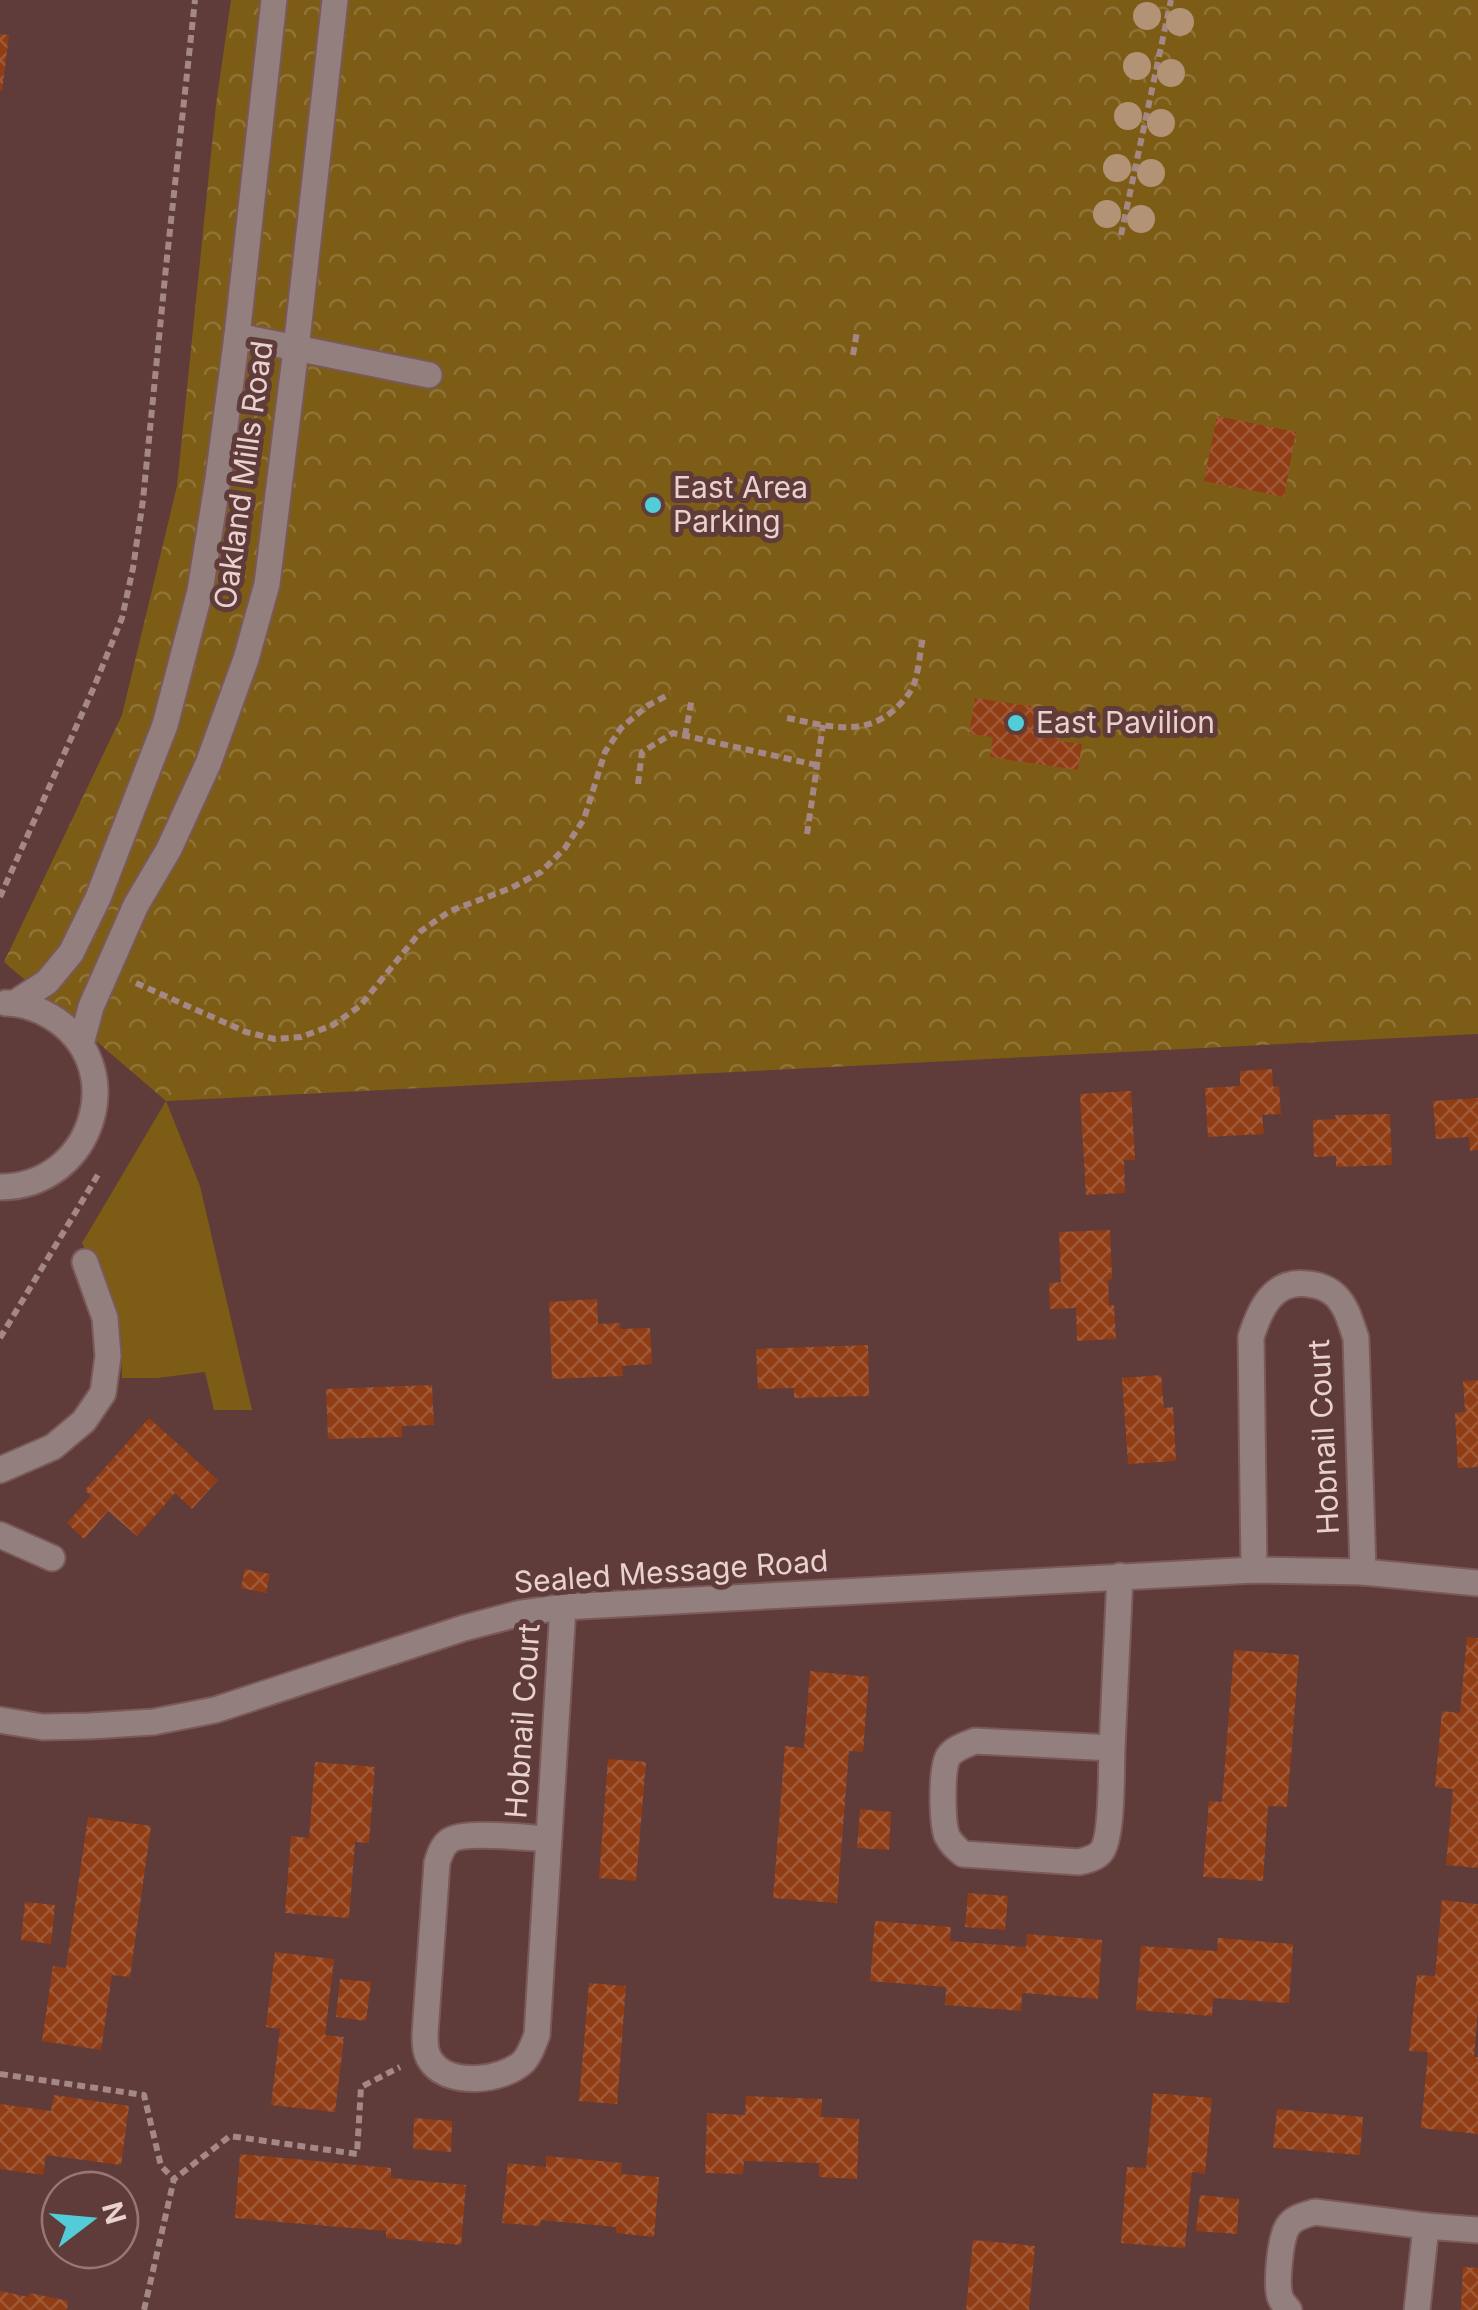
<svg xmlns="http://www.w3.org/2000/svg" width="1478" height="2310" font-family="Inter,sans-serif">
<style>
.green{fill:#7d5d16}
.park{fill:url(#park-crowns)}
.building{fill:url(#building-cross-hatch)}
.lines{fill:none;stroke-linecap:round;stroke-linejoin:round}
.minor-casing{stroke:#7a5958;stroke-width:29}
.path{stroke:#a58886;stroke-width:6;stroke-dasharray:8 5;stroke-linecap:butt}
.minor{stroke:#927f7e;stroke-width:25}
.tree{fill:#b29376}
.poi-dot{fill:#52ccd6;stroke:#5f3b3a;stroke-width:4}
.labels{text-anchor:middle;stroke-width:10;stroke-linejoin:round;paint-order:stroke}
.street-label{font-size:30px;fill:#e8d1cf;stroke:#5f3b3a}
.poi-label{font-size:30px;fill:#e8d1cf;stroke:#5f3b3a;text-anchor:start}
</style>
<defs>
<pattern id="park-crowns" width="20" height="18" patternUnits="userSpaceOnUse" patternTransform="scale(2.5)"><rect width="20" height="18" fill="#7d5d16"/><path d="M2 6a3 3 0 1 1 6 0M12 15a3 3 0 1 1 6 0" fill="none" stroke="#8f7337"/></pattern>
<pattern id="building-cross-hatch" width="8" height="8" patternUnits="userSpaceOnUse" patternTransform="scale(2.5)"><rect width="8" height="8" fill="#903d15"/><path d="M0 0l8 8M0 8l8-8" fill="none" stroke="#a05836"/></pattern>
</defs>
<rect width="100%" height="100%" fill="#5f3b3a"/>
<path class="green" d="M166,1101L200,1186L252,1410H214L205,1372L157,1378H122L121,1334L104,1287L82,1243Z"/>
<path class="park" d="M231,0H1478V1034L166,1101L4,962L122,715L177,486L216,105Z"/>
<g class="building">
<path d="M0,34L9,35L2,91H0Z"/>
<path d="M1217,416L1296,432L1284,497L1204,481Z"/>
<path d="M975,698L1063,711L1059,741L1082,744L1078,770L990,757L993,737L969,734Z"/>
<path d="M1272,1069L1273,1087L1279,1086L1281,1114L1262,1115L1264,1134L1208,1137L1205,1088L1240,1086V1071Z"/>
<path d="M1131,1091L1135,1160H1124L1125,1193L1086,1195L1080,1094Z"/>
<path d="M1478,1098V1150L1470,1151L1469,1137L1436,1139L1433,1101Z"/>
<path d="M1390,1114L1392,1165L1336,1167V1156L1314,1157L1313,1120L1336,1119L1335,1115Z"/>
<path d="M1110,1230L1112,1279L1108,1280L1109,1305H1114L1116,1339L1077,1341L1076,1308L1050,1309L1049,1283L1061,1282L1059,1232Z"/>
<path d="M597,1299L598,1324L620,1323V1329L650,1328L652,1364L622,1366L623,1376L552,1379L549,1302Z"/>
<path d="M868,1345L869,1396L794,1398V1388L758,1389L756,1349Z"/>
<path d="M1161,1375L1164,1408L1173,1407L1176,1461L1128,1464L1122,1378Z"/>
<path d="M1478,1380V1467L1458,1468L1455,1413L1465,1412L1463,1381Z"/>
<path d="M432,1385L434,1425L402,1426V1437L328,1439L326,1389Z"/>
<path d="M149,1418L218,1480L192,1509L175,1493L137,1536L108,1511L84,1539L67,1523L91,1496L85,1490Z"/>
<path d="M245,1569L270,1574L266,1593L241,1588Z"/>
<path d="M1467,1637L1478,1638V1868L1446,1865L1453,1789L1435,1787L1442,1711L1460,1713Z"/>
<path d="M1234,1650L1299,1655L1287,1807L1268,1806L1263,1881L1203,1877L1209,1801L1222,1802Z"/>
<path d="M810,1671L869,1677L863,1752L849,1751L837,1903L773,1898L785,1746L804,1748Z"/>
<path d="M608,1759L646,1762L636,1881L599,1878Z"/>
<path d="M315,1762L375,1767L369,1843L355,1842L349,1918L285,1913L291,1836L309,1838Z"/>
<path d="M860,1809L891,1812L889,1850L857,1848Z"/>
<path d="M88,1817L151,1826L130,1977L112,1975L101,2050L42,2041L53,1966L66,1968Z"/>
<path d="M968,1893L1008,1896L1005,1930L965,1927Z"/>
<path d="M1442,1900L1478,1904V2010L1474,2057H1478V2134L1421,2128L1428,2052L1409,2051L1417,1975L1435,1976Z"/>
<path d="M25,1902L55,1905L51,1944L21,1940Z"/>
<path d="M875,1921L951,1927L950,1941L1026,1947L1027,1934L1102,1940L1098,1999L1022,1993L1021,2011L945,2005L946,1987L870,1981Z"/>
<path d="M1218,1938L1293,1944L1289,2003L1213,1998L1212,2016L1136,2010L1141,1946L1217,1951Z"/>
<path d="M275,1952L334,1959L325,2035L344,2037L335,2112L271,2105L280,2029L266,2027Z"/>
<path d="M340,1979L371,1982L366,2021L336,2017Z"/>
<path d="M589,1983L626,1986L617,2104L579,2101Z"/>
<path d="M1153,2093L1212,2098L1205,2174L1192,2172L1185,2248L1121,2243L1127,2167L1146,2168Z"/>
<path d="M54,2095L129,2106L121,2165L46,2155L43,2175L0,2169V2104L51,2111Z"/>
<path d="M746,2096L822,2099L821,2117L859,2119L857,2179L819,2177V2163L744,2161L743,2174L705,2173L707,2113L745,2115Z"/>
<path d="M1277,2109L1363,2117L1360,2155L1273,2148Z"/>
<path d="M414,2118L452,2121L451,2152L413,2149Z"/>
<path d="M240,2154L391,2168V2178L466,2185L461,2245L386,2238V2231L235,2218Z"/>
<path d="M546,2156L622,2163L621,2174L659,2177L654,2237L616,2233V2227L541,2220L540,2226L502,2223L508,2163L546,2167Z"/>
<path d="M1200,2195L1239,2199L1237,2234L1196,2231Z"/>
<path d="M973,2240L1035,2246L1029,2310H966Z"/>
<path d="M1463,2267L1478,2268V2310H1461Z"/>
<path d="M0,2291L29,2297L30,2293L68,2301L67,2310H0Z"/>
</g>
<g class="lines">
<defs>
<g id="minor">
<path d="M237,336L429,375"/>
<path d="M15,1003L47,982L71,953L98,898L165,725L200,591L218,479L237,336L274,0"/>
<path d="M81,1044L91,1007L136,905L169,849L208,764L246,659L267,584L296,349L335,0"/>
<path d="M0,1187C94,1187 132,1064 50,1016C36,1008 22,1003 6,1003"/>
<path d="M0,1470L53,1447L84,1421L103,1393L108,1356L105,1318L85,1262"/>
<path d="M0,1535L52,1558"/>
<path d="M1254,1570L1251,1337C1260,1309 1273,1279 1308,1284C1319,1285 1328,1288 1336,1296C1347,1307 1351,1324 1356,1338L1363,1572"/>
<path d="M0,1720L43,1727L90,1726L153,1722L215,1710L464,1628L521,1613L563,1607L1254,1570L1363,1572L1478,1583"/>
<path d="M1112,1748C1111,1769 1113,1838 1101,1852C1096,1858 1087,1860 1079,1862L963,1854C956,1848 951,1844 947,1836C942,1823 941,1770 948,1757C954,1748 965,1745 975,1741L1112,1748L1120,1576"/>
<path d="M549,1839C528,1838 463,1830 449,1841C442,1846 439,1856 437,1863L425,2034C425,2045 425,2055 433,2064C452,2086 501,2081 522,2063C529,2057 533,2045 537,2035L563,1607"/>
<path d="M1289,2310C1285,2305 1282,2303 1280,2297C1276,2284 1280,2238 1288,2226C1294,2217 1305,2215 1315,2212L1426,2226L1478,2230"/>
<path d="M1417,2310L1426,2226"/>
</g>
</defs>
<use href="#minor" class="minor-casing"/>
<g class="path">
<path d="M1121,235L1171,0"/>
<path d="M853,355L857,331"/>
<path d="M787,718C824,725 862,738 894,710C902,703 910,694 914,684C919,670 920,652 923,637"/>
<path d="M685,736L692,698"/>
<path d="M638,784L642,752L673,733L816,765"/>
<path d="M807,834L823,725"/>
<path d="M0,897L94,687L122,618L133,568L143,500L166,267L195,0"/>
<path d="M136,983L246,1032L275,1039L301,1037L333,1025L360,1006L421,931L450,911L511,888L541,872L565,848L584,819L605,752L621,728L647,706L670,694"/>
<path d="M0,1338L99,1173"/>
<path d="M0,2074L144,2095L161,2166L174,2179"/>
<path d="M144,2310L174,2179L230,2136L357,2154L361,2087L400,2067"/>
</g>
<use href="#minor" class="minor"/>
</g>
<g class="tree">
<circle cx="1147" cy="16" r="14"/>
<circle cx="1180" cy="22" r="14"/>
<circle cx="1137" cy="66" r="14"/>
<circle cx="1171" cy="73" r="14"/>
<circle cx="1128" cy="116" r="14"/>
<circle cx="1161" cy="123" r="14"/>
<circle cx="1117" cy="168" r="14"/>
<circle cx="1151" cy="173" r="14"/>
<circle cx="1107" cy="214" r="14"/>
<circle cx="1141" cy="219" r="14"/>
</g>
<g class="poi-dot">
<circle cx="653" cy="505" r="10"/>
<circle cx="1016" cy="723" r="10"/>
</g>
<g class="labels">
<g class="street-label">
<text transform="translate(244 475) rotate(-82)" y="10">Oakland Mills Road</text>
<text transform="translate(1324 1437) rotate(-93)" y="10">Hobnail Court</text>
<text transform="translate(671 1572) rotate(-4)" y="10">Sealed Message Road</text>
<text transform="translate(523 1721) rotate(-86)" y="10">Hobnail Court</text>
</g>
<g class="poi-label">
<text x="673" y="498">East Area<tspan x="673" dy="34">Parking</tspan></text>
<text x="1036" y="733">East Pavilion</text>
</g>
</g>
<g transform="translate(90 2220) rotate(74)"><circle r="48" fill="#5f3b3a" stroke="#967776" stroke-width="2.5"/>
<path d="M0-8L18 38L0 25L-18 38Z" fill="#52ccd6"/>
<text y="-15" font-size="28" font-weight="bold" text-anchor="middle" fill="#e8d1cf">N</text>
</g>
</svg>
